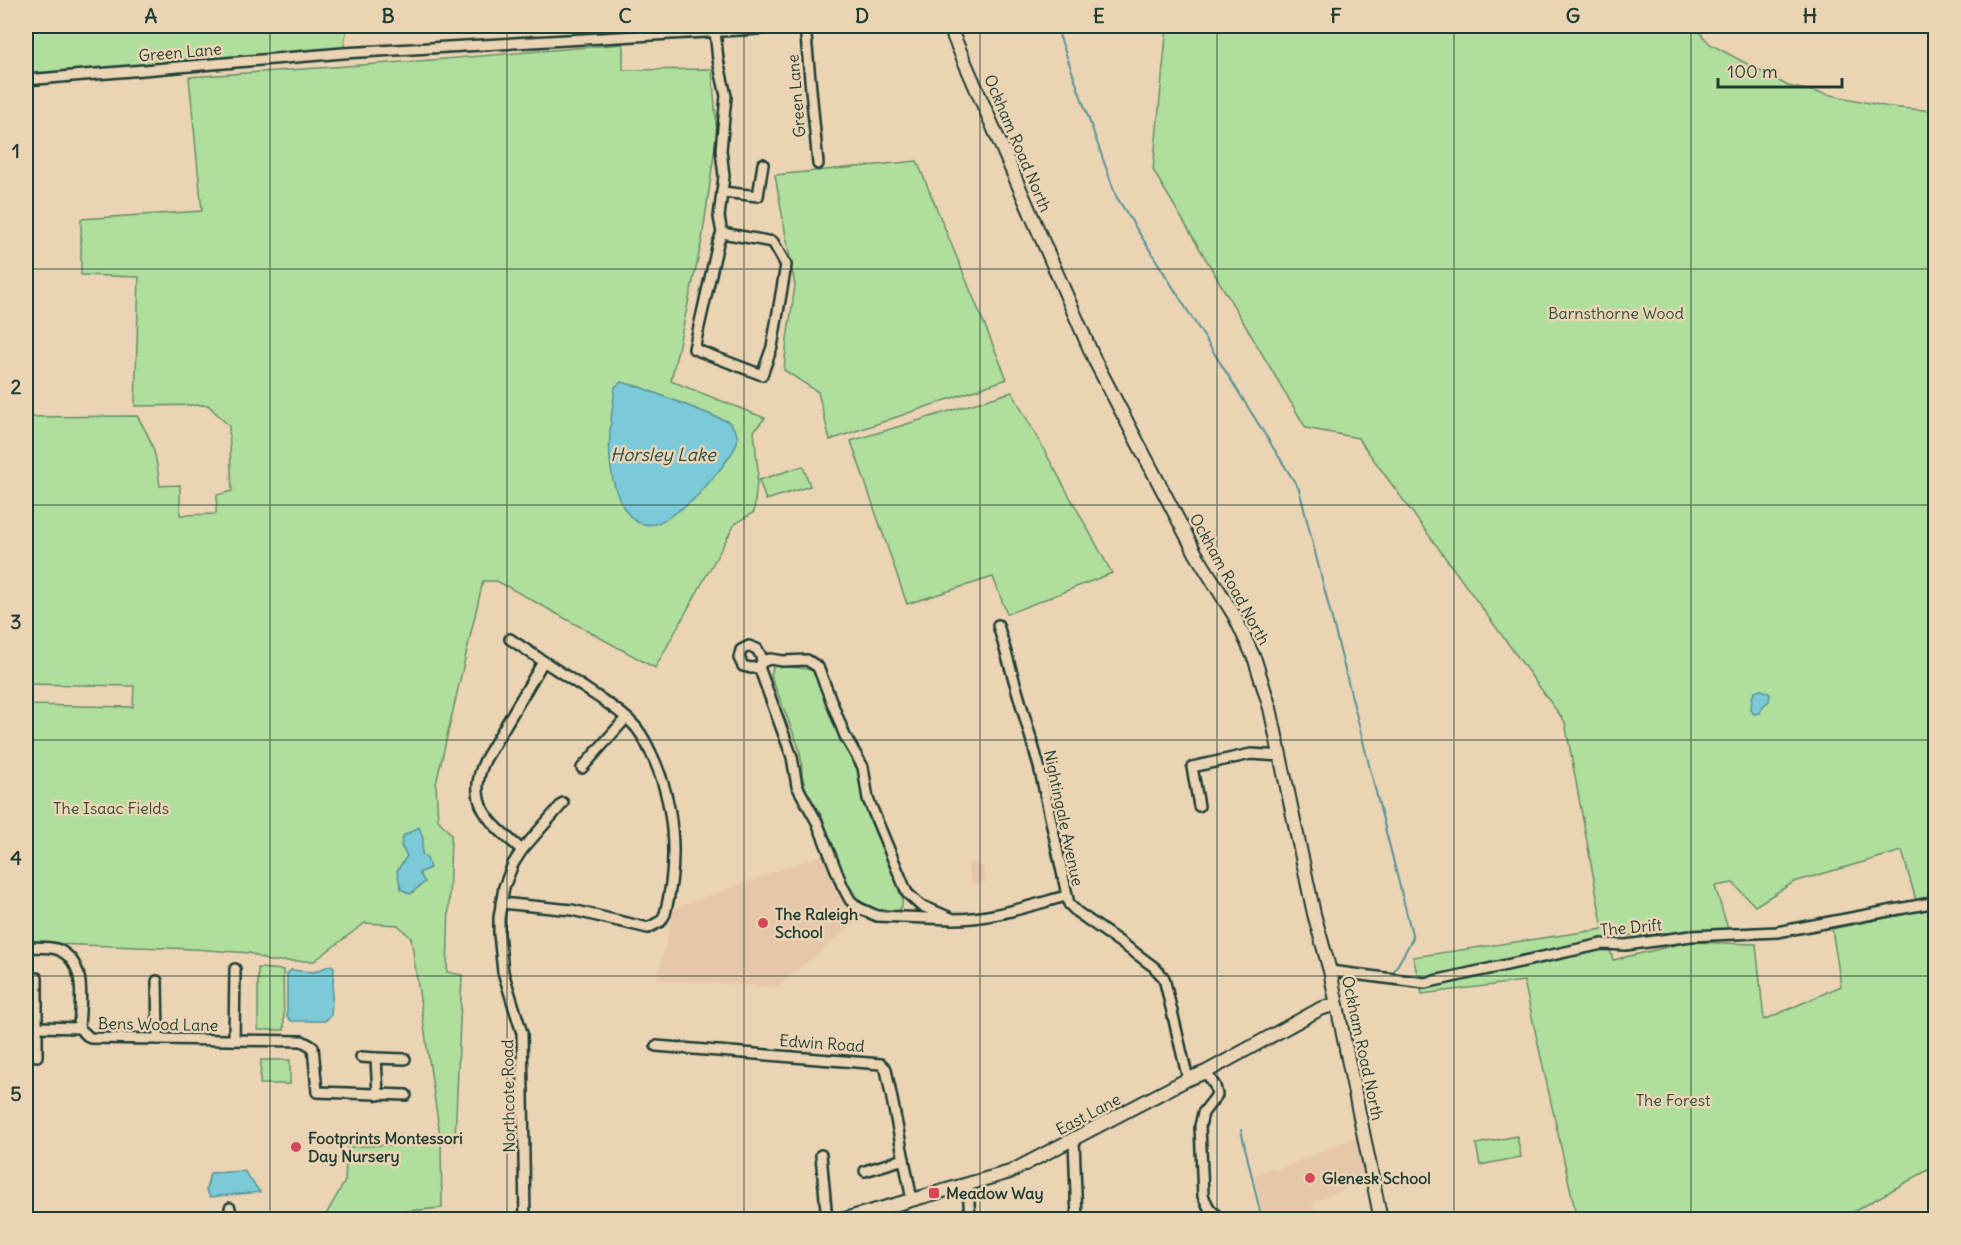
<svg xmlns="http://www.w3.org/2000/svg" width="1961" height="1245" font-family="Delius,sans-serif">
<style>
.built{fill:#e7c7aa}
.green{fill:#afde9d;stroke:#678e68;stroke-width:1.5;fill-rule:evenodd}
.water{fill:#7bcad7;stroke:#569296;stroke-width:1.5}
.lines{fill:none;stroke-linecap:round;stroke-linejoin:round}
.stream{stroke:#569296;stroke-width:2}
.street-casing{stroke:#1f3d34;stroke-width:14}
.secondary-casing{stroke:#1f3d34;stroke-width:16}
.street{stroke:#ebd4b4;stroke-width:9}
.secondary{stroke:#ebd4b4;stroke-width:12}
.grid{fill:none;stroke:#1f3d34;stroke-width:1.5;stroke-opacity:0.55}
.poi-dot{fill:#d1495b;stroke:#ebd4b4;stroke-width:2}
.labels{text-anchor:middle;stroke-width:5;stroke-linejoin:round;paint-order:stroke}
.street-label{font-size:16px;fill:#1f3d34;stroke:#ebd4b4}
.park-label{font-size:16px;fill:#2d4d3e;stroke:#ebd4b4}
.poi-label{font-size:16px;font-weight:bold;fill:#1f3d34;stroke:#ebd4b4;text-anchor:start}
.water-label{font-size:18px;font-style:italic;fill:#284b44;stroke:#ebd4b4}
.neatline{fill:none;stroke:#1f3d34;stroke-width:2}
.grid-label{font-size:20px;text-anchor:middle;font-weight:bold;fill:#1f3d34}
</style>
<rect width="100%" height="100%" fill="#ebd4b4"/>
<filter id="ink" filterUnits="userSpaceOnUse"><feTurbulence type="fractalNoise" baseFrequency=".0167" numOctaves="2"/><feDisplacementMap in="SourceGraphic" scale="12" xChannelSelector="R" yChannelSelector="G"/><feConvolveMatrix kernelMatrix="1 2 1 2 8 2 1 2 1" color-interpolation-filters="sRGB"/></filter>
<g filter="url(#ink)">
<g class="built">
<path d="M824,854L843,906L861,918L777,987L657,980L674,908Z"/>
<path d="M967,862L983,866L986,882L972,885Z"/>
<path d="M1357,1136L1367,1181L1312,1202L1318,1219H1264L1254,1175L1273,1167L1276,1170L1347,1141Z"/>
</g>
<g class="green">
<path d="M26,26H347L343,53L26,80Z"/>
<path d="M1167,26H1694L1710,44L1788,86L1889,107L1935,111V1166L1841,1219H1577L1524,981L1422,994L1413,957L1603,929L1565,722L1358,438L1306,428L1153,170ZM1902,851L1919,911L1832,929L1841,986L1764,1020L1756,944L1688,942L1613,960L1606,937L1728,929L1715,886L1733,883L1755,906L1794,882Z"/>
<path d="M623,44V70L712,69L717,133L702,240L671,381L765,418L754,431L758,471L754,512L735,524L655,668L497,581H483L436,784L438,820L451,834L447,972L462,975L455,1139L441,1143L442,1208L324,1218L345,1181L347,1147L441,1142L411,938L398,925L365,923L314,961H268L250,953L194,949L26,943V705L133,707L134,686L26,684V417L137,416C154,443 156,454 160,486L180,485V515L216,514L217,495L232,491L229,426L208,405L135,406L139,277L81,275V219L202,211L189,77L432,60Z"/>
<path d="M917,161L1007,379L830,440L818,392L784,370L787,339L795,286L775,175Z"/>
<path d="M1012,392L1112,573L1007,614L993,577L907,604L851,441Z"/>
<path d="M803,466L810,486L766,500L759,480Z"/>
<path d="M776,666C788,668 804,666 815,672L842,739L856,759L903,892L902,906L896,914L876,912L861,904L849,890L823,819L807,793L802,776V764L799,748L771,676L773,667Z"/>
<path d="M258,968L283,970L284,1030H258Z"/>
<path d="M261,1060H290V1084H260Z"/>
<path d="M1517,1136L1521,1157L1480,1165L1476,1144Z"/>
</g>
<g class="water">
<path d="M621,382L640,387L729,422C734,428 739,434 737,442C735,453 713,478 705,487C698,496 688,505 678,511C670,517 663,522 654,524C626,530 614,490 611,469C607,442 612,414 615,387Z"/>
<path d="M1762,690L1770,694L1769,701L1763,706L1760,713L1754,714L1751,710L1752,697L1756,691Z"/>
<path d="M419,827L423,838L422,854L427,858L430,868L419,873L425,882L410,894L401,889L397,871L407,856L401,846L403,836Z"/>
<path d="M331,965L334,967L331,1015L325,1021H291L287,1016V974L291,970L314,972Z"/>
<path d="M244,1171L260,1192L210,1197L206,1190L210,1173Z"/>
</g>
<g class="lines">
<g class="stream">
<path d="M1056,26L1116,196L1299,489L1413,938L1393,973"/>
<path d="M1241,1130L1262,1220"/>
</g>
<defs>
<g id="street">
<path d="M805,26L818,164"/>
<path d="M715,31L718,60L726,96L721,150L724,176L719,217L722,233L718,243L694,349L762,375L772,347L786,265L773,242L722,233"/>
<path d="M26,80L343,53L808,26"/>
<path d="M722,192L758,196L763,164"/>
<path d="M998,625L1039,766L1069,904L1077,912L1134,952L1154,967L1164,978L1188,1079"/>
<path d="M770,659L783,661L807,660L818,667L845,736L863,767L868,799L907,893L920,905L953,919L877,916L859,908L850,900L842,885L817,822L797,786L792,757L759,667L762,662Z"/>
<path d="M759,667L751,668L743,666L739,658L741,650L749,646L757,649L761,656L762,662"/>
<path d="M582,768L626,718"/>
<path d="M1199,806L1192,767L1251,754L1281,756"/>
<path d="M522,850L563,803"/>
<path d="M501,903L572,910L648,928L661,921L665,914C679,861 675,802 651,753C646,742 640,730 631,722C617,708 599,698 583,687C558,671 534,655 510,639"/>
<path d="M953,919C992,919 1029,906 1066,896"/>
<path d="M26,947C35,948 50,946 59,950C88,964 80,1002 79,1028L90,1038L302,1041L313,1047L317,1092L406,1095"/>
<path d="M1330,971L1425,983L1602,944L1626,945L1691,936L1777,932L1936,902"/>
<path d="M157,981L158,1039"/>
<path d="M38,1027L79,1028"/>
<path d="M234,1040L235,969"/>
<path d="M656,1046L881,1064L886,1069L912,1200"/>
<path d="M37,1056V978"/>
<path d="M361,1057L376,1058"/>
<path d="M1206,1072L1215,1086L1217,1095L1203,1113L1200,1126L1203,1196L1209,1208L1221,1220"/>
<path d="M378,1095L376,1058L405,1059"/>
<path d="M1074,1140L1077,1220"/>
<path d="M821,1155L827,1220"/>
<path d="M865,1171L904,1159"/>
<path d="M968,1185L970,1220"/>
<path d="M230,1208L231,1220"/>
<path d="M525,1220L522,1033L503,972L499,934V918L504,887L513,864L522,850C492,824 464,804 485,760L543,662"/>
</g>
<g id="secondary">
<path d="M949,26L1095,361L1196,554L1234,615L1255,660L1270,708L1314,914L1330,971L1381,1220"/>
<path d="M841,1220L1010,1172L1188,1079L1206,1072L1320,1009L1336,1004"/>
</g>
</defs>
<use href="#street" class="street-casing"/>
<use href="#secondary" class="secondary-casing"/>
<use href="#street" class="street"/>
<use href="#secondary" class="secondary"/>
</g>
</g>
<path class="grid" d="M270,26V1220M507,26V1220M744,26V1220M980,26V1220M1217,26V1220M1454,26V1220M1691,26V1220M26,269H1936M26,505H1936M26,740H1936M26,976H1936"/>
<g class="poi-dot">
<circle cx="763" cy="923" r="6"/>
<circle cx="296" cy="1147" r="6"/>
<circle cx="1310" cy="1178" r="6"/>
<rect x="928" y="1187" width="12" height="12" rx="3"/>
</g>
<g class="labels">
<g class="street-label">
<text transform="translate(180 52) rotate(-5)" y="6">Green Lane</text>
<text transform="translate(796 96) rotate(-95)" y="6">Green Lane</text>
<text transform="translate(1018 143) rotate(67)" y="6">Ockham Road North</text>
<text transform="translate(1230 579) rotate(61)" y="6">Ockham Road North</text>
<text transform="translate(1064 818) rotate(78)" y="6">Nightingale Avenue</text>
<text transform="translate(1631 927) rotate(-5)" y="6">The Drift</text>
<text transform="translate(158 1024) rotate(1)" y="6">Bens Wood Lane</text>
<text transform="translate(822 1043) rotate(4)" y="6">Edwin Road</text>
<text transform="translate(1363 1048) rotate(78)" y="6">Ockham Road North</text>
<text transform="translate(508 1096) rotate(-91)" y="6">Northcote Road</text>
<text transform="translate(1088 1114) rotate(-28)" y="6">East Lane</text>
</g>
<g class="park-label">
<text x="1616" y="319">Barnsthorne Wood</text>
<text x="111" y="814">The Isaac Fields</text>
<text x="1673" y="1106">The Forest</text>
</g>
<g class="poi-label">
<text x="775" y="920">The Raleigh<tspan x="775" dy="18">School</tspan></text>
<text x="308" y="1144">Footprints Montessori<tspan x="308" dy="18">Day Nursery</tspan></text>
<text x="1322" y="1184">Glenesk School</text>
<text x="946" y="1199">Meadow Way</text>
</g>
<g class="water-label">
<text x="663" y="461">Horsley Lake</text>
</g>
</g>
<rect width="1961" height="1245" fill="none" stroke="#ebd4b4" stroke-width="66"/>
<path d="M1718 78v9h124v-9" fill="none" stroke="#1f3d34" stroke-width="3"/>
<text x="1727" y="78" font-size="18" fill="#1f3d34" stroke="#ebd4b4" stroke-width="4.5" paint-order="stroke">100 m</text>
<rect x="33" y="33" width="1895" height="1179" class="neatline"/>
<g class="grid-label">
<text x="151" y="23">A</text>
<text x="388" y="23">B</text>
<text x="625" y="23">C</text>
<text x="862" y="23">D</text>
<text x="1099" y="23">E</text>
<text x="1336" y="23">F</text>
<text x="1573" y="23">G</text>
<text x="1810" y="23">H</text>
<text x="16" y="158">1</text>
<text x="16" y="394">2</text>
<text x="16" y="629">3</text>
<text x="16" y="865">4</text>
<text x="16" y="1101">5</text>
</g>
</svg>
